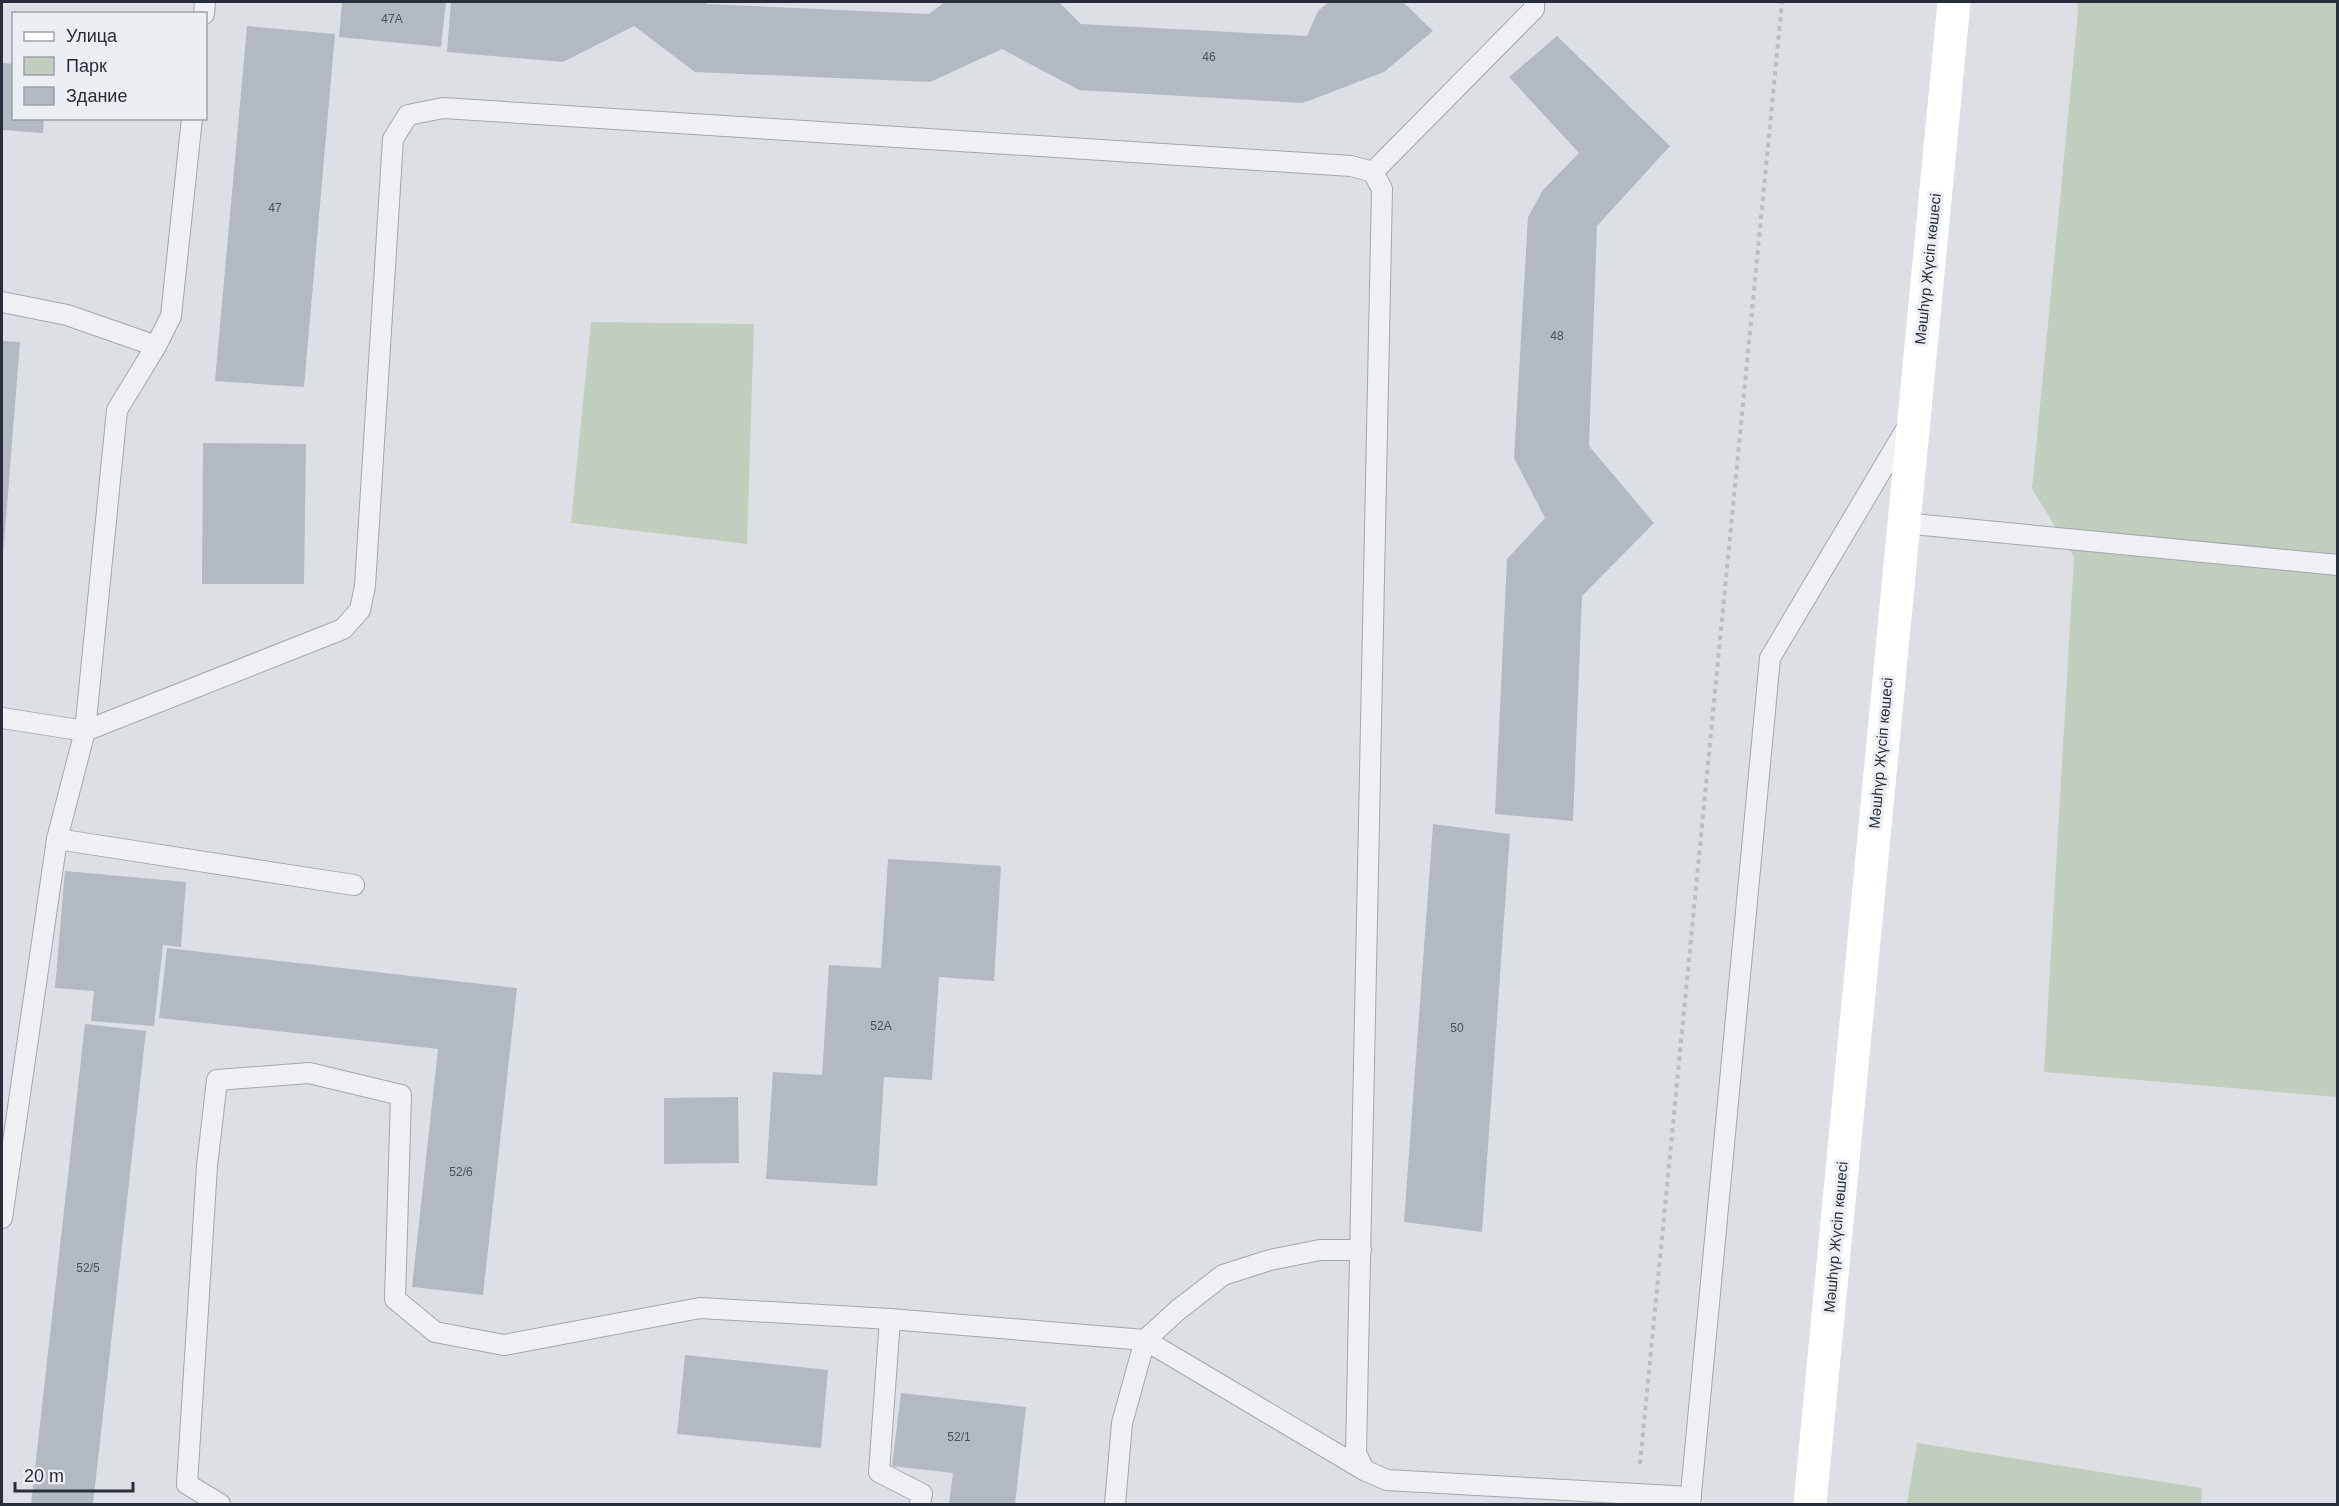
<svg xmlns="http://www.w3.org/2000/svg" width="2339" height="1506" font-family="Arial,sans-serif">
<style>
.green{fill:#c2cebd}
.building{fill:#b3b9c1}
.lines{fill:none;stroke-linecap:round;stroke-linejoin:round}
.service-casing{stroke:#a2a7ae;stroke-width:22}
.path{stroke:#babec4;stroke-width:4;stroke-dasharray:4.5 4.5;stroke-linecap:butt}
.service{stroke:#eef0f4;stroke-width:20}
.secondary{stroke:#fff;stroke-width:33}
.labels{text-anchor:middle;stroke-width:6;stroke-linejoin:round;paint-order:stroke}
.number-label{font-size:12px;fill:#4a515c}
.street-label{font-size:15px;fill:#272e3a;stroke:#ebeef3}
</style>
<rect width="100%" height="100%" fill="#dce0e5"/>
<g class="green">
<path d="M2077,2H2337V1097L2044,1072L2074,557L2032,489L2078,13Z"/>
<path d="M591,322L754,324L747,544L571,523Z"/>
<path d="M1917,1443L2202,1488L2201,1504H1907Z"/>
</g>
<g class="building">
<path d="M342,2H446L441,47L339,37Z"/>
<path d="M451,2H705L707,4L929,14L945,2H1059L1081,24L1307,36L1318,11L1329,2H1403L1433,31L1384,72L1303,103L1079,90L1002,49L930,82L695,72L634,26L563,62L447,52Z"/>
<path d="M247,26L335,34L304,387L215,381Z"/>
<path d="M1557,36L1670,146L1597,226L1589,446L1654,523L1582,596L1573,821L1495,814L1507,559L1545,518L1514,458L1528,217L1543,190L1579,153L1509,77Z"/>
<path d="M2,63L14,64V118H44L43,133L2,130Z"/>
<path d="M2,341L20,342L3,556H2Z"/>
<path d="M203,443L306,444L304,584H202Z"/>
<path d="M1433,824L1510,834L1482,1232L1404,1222Z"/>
<path d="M888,859L1001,866L994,981L939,977L932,1080L884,1077L877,1186L766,1179L773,1072L822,1075L829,965L881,968Z"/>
<path d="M65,871L186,882L181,947L163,945L154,1026L91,1021L94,991L55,988Z"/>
<path d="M167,948L517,988L483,1295L412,1287L438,1049L159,1018Z"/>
<path d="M85,1024L146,1031L93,1504H31Z"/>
<path d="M738,1097L739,1163L664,1164V1098Z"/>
<path d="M685,1355L828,1370L821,1448L677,1434Z"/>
<path d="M901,1393L1026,1407L1015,1504H949L953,1473L892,1466Z"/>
</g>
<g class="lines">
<defs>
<g id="service">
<path d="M204,14L205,2"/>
<path d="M1373,172L1534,9V2"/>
<path d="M2,302L67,315L156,346"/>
<path d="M1903,523L2338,565"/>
<path d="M2,718L85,731L117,410L156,346L171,316L192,118"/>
<path d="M57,839L354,885"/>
<path d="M2,1218L57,839L85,731L343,629L360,610L365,586L393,139L408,115L443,108L1351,166L1373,172L1382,189L1356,1453L1364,1470L1387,1480L1691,1497"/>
<path d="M890,1319L879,1472L922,1494L920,1504"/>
<path d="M220,1504L187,1484L207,1166L217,1080L309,1073L401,1095L395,1299L435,1332L504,1345L700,1308L890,1319L1145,1340L1364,1470"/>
<path d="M1115,1504L1122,1423L1145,1340L1178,1310L1223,1275L1270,1260L1320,1250H1361"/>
<path d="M1690,1504L1770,658L1908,426"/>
</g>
</defs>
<use href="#service" class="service-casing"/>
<path class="path" d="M1640,1464L1782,2"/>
<use href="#service" class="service"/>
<path class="secondary" d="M1810,1504L1954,2"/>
</g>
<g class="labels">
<g class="number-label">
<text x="392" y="23">47А</text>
<text x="1209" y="61">46</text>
<text x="275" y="212">47</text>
<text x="1557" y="340">48</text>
<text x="881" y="1030">52А</text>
<text x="1457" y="1032">50</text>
<text x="461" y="1176">52/6</text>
<text x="88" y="1272">52/5</text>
<text x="959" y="1441">52/1</text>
</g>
<g class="street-label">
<text transform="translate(1928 269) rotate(-84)" y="5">Мәшһүр Жүсіп көшесі</text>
<text transform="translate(1881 753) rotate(-85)" y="5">Мәшһүр Жүсіп көшесі</text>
<text transform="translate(1836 1237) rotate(-85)" y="5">Мәшһүр Жүсіп көшесі</text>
</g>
</g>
<rect width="2339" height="1506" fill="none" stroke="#272e3a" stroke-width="6"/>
<rect x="12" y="12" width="195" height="108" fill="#ebeef3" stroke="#9da1a9" stroke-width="1.5"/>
<rect x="24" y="32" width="30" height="9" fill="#ffffff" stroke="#9da1a9" stroke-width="1.5"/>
<text x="66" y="42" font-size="18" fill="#272e3a">Улица</text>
<rect x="24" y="57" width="30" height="18" fill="#c2cebd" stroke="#9da1a9" stroke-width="1.5"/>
<text x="66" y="72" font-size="18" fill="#272e3a">Парк</text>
<rect x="24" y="87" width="30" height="18" fill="#b3b9c1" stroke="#9da1a9" stroke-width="1.5"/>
<text x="66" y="102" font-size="18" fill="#272e3a">Здание</text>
<path d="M15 1482v9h118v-9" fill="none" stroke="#272e3a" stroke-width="3"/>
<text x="24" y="1482" font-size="18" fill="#272e3a" stroke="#ebeef3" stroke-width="4.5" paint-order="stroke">20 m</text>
</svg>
